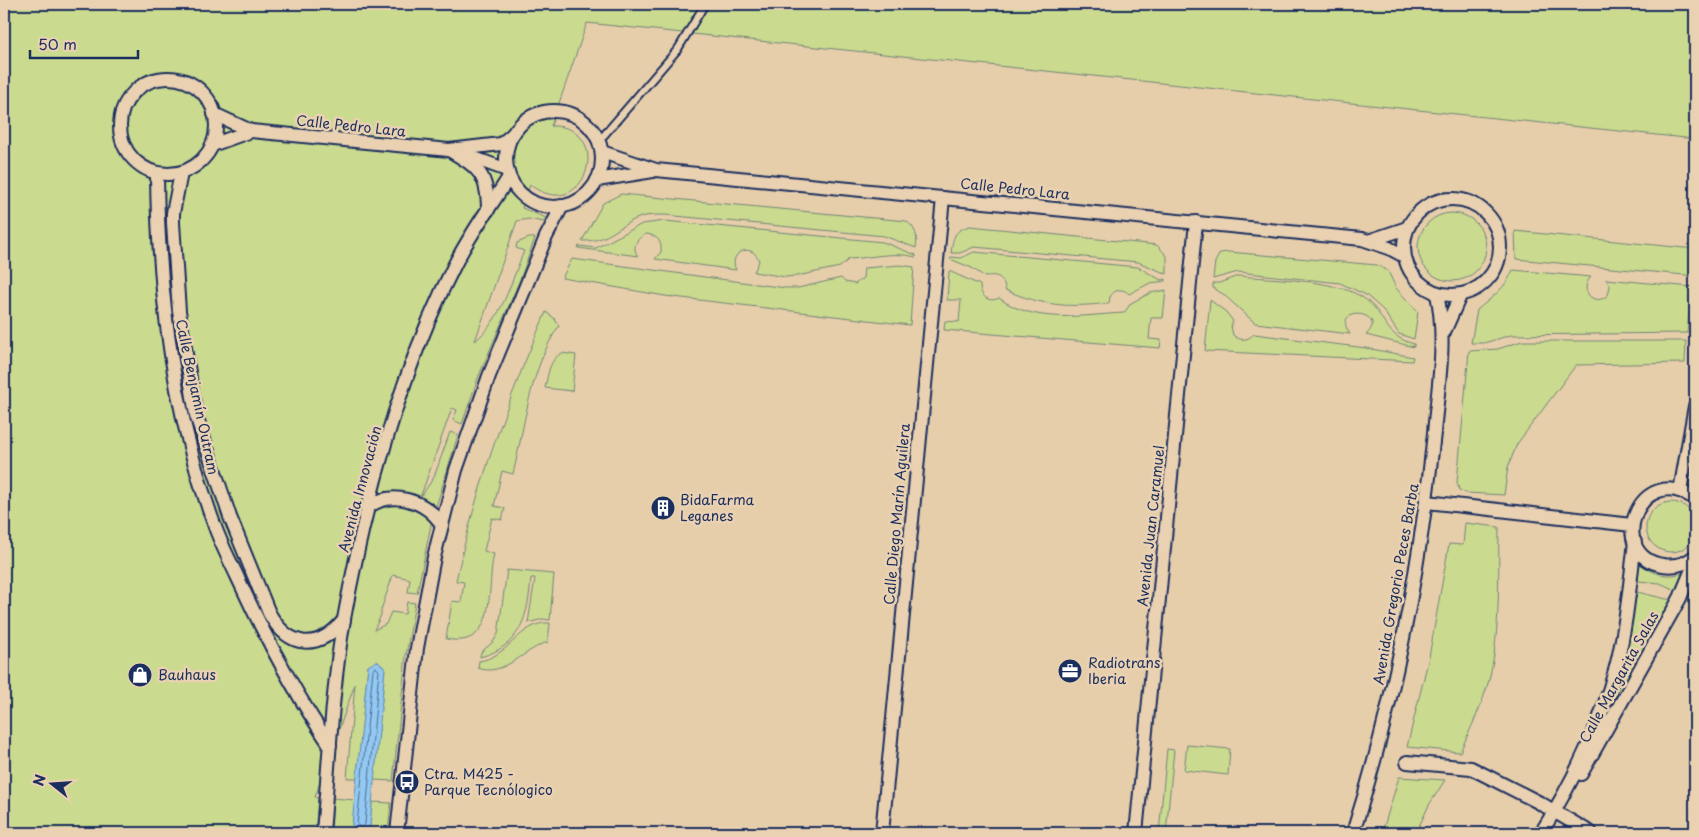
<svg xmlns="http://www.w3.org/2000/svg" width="1699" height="837" font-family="'Playpen Sans',sans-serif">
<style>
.green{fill:#cada8e;stroke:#728476}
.water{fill:#93c8f1;stroke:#638bb6}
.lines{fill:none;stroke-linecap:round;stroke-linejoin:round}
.shore{stroke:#4b6c99;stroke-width:1}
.lane-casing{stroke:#1b2f5e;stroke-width:10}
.street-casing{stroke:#1b2f5e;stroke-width:16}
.lane{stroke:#e9d1b1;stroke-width:6}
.street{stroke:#e9d1b1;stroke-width:12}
.labels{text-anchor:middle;stroke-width:5;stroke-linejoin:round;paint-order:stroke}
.street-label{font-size:14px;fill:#1b2f5e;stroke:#e9d1b1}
.poi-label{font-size:14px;fill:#1b2f5e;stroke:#e9d1b1;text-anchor:start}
</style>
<rect width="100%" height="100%" fill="#e7ceab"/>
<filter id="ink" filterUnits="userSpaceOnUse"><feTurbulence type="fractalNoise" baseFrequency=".02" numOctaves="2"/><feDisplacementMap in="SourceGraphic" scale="10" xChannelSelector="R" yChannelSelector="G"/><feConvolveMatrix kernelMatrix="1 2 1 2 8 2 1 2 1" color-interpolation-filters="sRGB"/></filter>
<g filter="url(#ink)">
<g class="green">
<path d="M4,4H1695V139L587,23L551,126C615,124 588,227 530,185L522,208L546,218L544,222L529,219L517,221L475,341C502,320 511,281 524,251L516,248L517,243L529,238H535L521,277L478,378L462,424L453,420L457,410L452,408L420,498L434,477L450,432L458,435L432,520L417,593L408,592L410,579L393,575L381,610V615L374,630L386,624L391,612L405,614L407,602L415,603L406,656L393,781L374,780L385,668L368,666L357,778H347L355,684L315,797L318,798L315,833H4Z"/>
<path d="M621,194L906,221C916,228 918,236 916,248L884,236L665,215C657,215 649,215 641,217C618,225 609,242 582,241L603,203Z"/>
<circle cx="1452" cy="247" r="34"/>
<path d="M665,221L883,242L916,255V257C892,251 871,258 849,259L840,267L797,276L786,277L754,272L759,261C753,241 727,252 736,270L655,259L661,252C662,242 658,236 647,234C637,237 631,247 638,256L578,248L579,246L596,248L642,224Z"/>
<path d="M970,226L1157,245L1167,256V274L1138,262L974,247L960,253H951C953,237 954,230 970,226Z"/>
<path d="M1515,231L1695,249V276L1516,259Z"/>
<path d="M974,252L1138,267L1161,280L1166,279V281L1150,283L1129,294C1122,287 1114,290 1110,297L1109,303C1069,308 1043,306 1005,290C1005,278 996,273 985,277L972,268L950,259L951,257L961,258Z"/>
<path d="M1229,252L1377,265L1388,271L1396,288L1418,312L1414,339L1399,334L1383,310L1366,295L1340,283L1238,272L1213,279L1215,262L1220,253Z"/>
<path d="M572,259L786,288H798L841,278L845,282L855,284L863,278L864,268L900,265L914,267L910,325L665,296L562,278Z"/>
<path d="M1513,270L1591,277C1578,290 1594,308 1608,295L1610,286L1606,279L1692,287L1687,333L1511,335L1484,343H1471L1477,310C1492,297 1505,289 1513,270Z"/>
<path d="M949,271L980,285C980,297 989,303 999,298C1036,325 1082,315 1124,313L1131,303L1150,293L1166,290L1163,318H1151L1149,339L1161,340L1160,348L944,330L945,321L959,322L961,300H947Z"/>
<path d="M1238,276C1272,279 1333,279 1362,297C1387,313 1381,335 1414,344V347L1366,335C1391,311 1329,304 1350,334L1255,323L1223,294L1213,288V283H1219Z"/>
<path d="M1210,300L1226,312L1233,321L1231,326L1233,335C1240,341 1247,341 1254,334L1366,348L1413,357L1412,361L1205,351Z"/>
<path d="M546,312L554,318L559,326C530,368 525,425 513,474L502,471L494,506L505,508L502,520L492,518L484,551L494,554C486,586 499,650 446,639L452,601L461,602L464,582L456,581C476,487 508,399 546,312Z"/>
<path d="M1522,341H1686L1685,363L1576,365L1517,444L1508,467L1504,495L1466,493L1459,490L1457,482L1469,351L1498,349Z"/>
<path d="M562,353L576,355L572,391L545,388C548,375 549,359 562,353Z"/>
<circle cx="1671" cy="527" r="25"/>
<path d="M1465,523L1499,527C1498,577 1501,631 1489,680C1482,705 1471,728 1460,752L1407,747L1429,657L1449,544L1463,545Z"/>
<path d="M1639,562C1652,574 1666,578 1683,573L1675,590L1660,583L1638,581Z"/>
<path d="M507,570L554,574L550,620L543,619L528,623L535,578H531C528,615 522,646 480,657L481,652L493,642L498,634Z"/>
<path d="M1637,592L1671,600L1603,723L1624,662Z"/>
<path d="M543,623H550L548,642C526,648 503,678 478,668L479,661C507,657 517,628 543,623Z"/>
<path d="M1187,745L1230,749L1228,775L1184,770Z"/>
<path d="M1167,749L1174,750L1166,833H1159Z"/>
<path d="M1399,777L1445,780L1429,805L1416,833H1382Z"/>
<path d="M333,798L355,800L352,825L359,833H331Z"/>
<path d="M372,802L391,803L388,833H363L367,832L370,825Z"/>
</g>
<path class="water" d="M377,661L385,668L370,825L367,832L359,833L352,825L368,666Z"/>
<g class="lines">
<path class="shore" d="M376,667L379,671L365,824L361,829L357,824L373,670Z"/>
<defs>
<path id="lane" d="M599,141L678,49L705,4"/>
<g id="street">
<circle cx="168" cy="126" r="48"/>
<circle cx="554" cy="159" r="48"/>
<path d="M214,114L251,131L449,150L501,144L514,133"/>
<path d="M212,145L251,131"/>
<path d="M449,150C478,167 488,174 488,210"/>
<path d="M602,152L656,170L1362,239L1389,248L1404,256"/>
<path d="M463,154L507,170"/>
<path d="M181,173L173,213V223L179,311L196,415L230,517L269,613C289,649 318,651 344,620"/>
<path d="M157,174C158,292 173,413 214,524C220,542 229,559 237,576C264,635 294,692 330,745"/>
<path d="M597,180L653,171"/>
<circle cx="1452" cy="247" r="48"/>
<path d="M1371,240L1407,228"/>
<path d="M1444,332L1460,296"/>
<path d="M1680,491L1695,406"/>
<path d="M1695,499C1639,459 1604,556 1663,565C1675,567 1686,564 1695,556"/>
<path d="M1427,502L1632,525"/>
<path d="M367,508C391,489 426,500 442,525"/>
<path d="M1407,762L1471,768L1540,803L1591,833"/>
<path d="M1581,774L1680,598L1695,562"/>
<path d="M323,833C329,762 332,689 344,619C366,498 399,374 455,264C470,234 491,206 509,177"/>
<path d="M397,833L417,648L434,557L444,517L456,470L489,376L546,237L562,206"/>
<path d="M882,833L943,198"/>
<path d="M1136,833L1196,222"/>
<path d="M1353,833C1394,703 1420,569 1434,433C1438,386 1447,341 1437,294"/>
<path d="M1541,833C1573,782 1602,722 1617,663C1627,623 1630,582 1635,542"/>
</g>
</defs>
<use href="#lane" class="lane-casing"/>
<use href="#street" class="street-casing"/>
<use href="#lane" class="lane"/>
<use href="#street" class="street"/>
</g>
</g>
<defs>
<symbol id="building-disc" viewBox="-11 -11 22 22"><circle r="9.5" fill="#1b2f5e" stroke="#e9d1b1"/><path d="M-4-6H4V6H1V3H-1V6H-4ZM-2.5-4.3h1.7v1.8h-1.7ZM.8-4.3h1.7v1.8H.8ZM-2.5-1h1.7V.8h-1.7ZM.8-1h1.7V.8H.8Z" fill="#fff"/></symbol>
<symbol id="office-disc" viewBox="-11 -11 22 22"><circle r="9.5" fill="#1b2f5e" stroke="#e9d1b1"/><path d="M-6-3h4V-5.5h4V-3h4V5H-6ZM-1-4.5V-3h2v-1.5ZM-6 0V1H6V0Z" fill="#fff"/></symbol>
<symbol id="shop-disc" viewBox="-11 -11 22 22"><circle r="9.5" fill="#1b2f5e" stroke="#e9d1b1"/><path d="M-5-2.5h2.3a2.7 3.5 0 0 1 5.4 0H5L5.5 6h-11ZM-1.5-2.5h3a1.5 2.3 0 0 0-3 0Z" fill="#fff"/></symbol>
<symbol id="bus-disc" viewBox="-11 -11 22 22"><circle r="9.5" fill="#1b2f5e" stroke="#e9d1b1"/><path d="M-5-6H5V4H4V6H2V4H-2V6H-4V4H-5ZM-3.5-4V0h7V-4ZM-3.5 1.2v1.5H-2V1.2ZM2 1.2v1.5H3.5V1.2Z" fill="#fff"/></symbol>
</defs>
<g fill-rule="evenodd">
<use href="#building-disc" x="649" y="494" width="28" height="28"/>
<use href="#office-disc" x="1056" y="657" width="28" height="28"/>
<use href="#shop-disc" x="126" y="661" width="28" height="28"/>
<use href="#bus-disc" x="393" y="768" width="28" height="28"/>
</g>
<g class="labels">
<g class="street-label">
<text transform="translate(351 126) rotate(6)" y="5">Calle Pedro Lara</text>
<text transform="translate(1015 189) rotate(6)" y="5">Calle Pedro Lara</text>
<text transform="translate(197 397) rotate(78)" y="5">Calle Benjamín Outram</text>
<text transform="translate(360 489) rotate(-75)" y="5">Avenida Innovación</text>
<text transform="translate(897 514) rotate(-85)" y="5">Calle Diego Marín Aguilera</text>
<text transform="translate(1151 526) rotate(-84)" y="5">Avenida Juan Caramuel</text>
<text transform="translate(1396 584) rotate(-80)" y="5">Avenida Gregorio Peces Barba</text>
<text transform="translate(1619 677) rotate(-61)" y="5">Calle Margarita Salas</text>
</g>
<g class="poi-label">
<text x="680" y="505">BidaFarma<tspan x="680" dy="16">Leganes</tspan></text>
<text x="1088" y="668">Radiotrans<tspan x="1088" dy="16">Iberia</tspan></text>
<text x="158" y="680">Bauhaus</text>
<text x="424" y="779">Ctra. M425 -<tspan x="424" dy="16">Parque Tecnólogico</tspan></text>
</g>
</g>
<rect width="1699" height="837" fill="none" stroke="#e9d1b1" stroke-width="20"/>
<rect x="10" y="10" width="1679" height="817" fill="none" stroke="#1b2f5e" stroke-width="2" filter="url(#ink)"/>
<g transform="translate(52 784) rotate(287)" stroke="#e9d1b1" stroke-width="4" paint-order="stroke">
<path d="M0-4L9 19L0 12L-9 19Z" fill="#1b2f5e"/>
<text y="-8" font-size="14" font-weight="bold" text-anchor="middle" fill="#1b2f5e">N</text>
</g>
<path d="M30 50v8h108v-8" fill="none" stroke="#1b2f5e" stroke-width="2.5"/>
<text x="38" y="50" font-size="15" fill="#1b2f5e" stroke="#e9d1b1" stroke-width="4" paint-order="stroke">50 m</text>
</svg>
